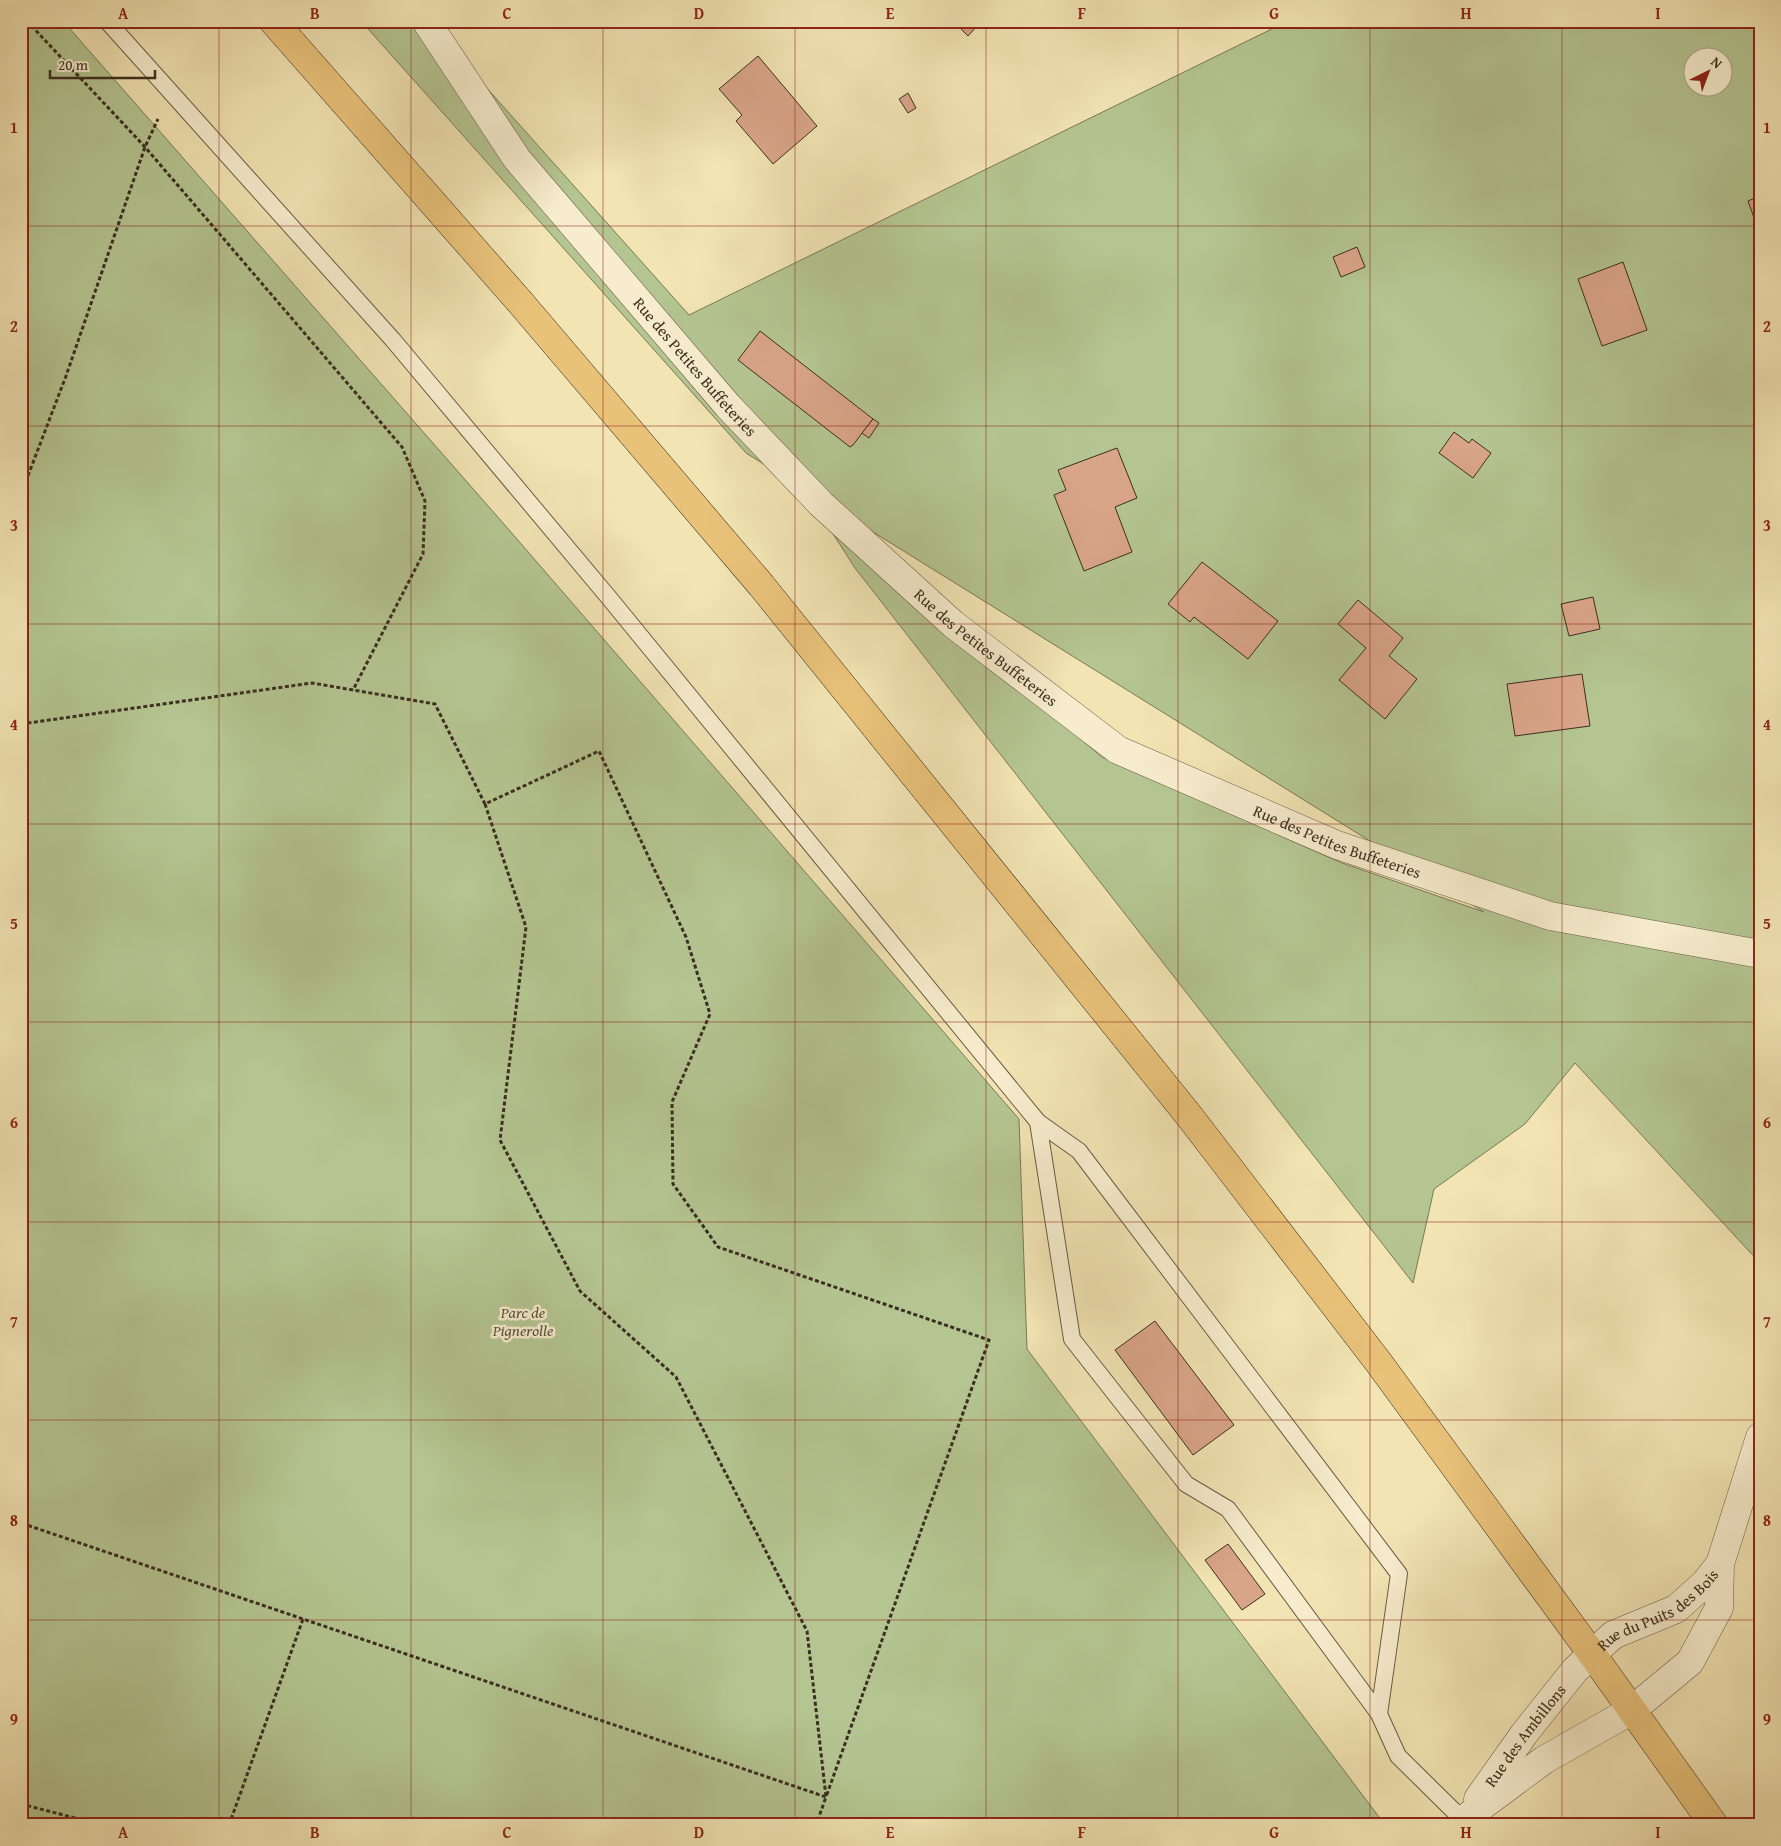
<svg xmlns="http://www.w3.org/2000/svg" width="1781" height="1846" font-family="'Gentium Book Plus',serif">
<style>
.green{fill:#b4c591;stroke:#787a58;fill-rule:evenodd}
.building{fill:#d9a589;stroke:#3b2e20}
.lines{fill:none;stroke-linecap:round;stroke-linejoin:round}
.lane-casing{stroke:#695c45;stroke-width:18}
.street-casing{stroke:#695c45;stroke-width:29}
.primary-casing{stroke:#3b2e20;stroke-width:29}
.path{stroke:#3b2e20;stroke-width:3;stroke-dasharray:4 2.5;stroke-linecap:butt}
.lane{stroke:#f7edce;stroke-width:16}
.street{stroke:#f7edce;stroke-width:28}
.primary{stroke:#e9c27a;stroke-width:28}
.grid{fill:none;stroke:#8f2418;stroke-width:1;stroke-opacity:0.55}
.labels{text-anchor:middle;stroke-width:5;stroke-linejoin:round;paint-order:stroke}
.street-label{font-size:16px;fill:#3b2e20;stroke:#f7edce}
.park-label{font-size:16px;font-style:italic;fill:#59543c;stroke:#f7edce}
.neatline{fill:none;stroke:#8f2418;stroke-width:2}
.grid-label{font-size:16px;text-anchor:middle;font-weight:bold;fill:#8f2418}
</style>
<rect width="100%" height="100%" fill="#f2e4b3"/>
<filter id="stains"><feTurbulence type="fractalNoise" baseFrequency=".004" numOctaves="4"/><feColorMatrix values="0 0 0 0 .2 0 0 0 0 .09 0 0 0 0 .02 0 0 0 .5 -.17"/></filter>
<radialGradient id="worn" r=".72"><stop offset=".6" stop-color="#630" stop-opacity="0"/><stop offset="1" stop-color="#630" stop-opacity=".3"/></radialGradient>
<g class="green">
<path d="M21,21H63L503,523L1019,1119L1027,1349L1385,1825H21Z"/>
<path d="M361,21H427L689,315L1288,21H1760V1263L1575,1063L1525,1124L1434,1189L1413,1283L855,568L828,526L1102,757L1342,863L1484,912L746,453ZM1694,58H1724V88H1694Z"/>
</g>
<g class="building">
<path d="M953,21H973L977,26L968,36Z"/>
<path d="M758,56L817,126L773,164L736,121L742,115L719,89Z"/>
<path d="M908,93L916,108L908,113L899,99Z"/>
<path d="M1760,196V232H1759L1748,201Z"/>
<path d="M1357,247L1365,267L1341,277L1333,257Z"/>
<path d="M1623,262L1647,330L1602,346L1578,279Z"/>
<path d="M760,331L873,419L853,445L850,447L738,360Z"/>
<path d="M873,419L879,423L869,438L862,433Z"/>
<path d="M1454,432L1469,443L1472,439L1491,453L1473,478L1439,453Z"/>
<path d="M1117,448L1137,498L1115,507L1132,552L1084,571L1054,495L1066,490L1058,470Z"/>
<path d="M1202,562L1278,621L1248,659L1194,617L1190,622L1168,604Z"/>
<path d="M1593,597L1600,629L1569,636L1561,604Z"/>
<path d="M1358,600L1403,638L1389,656L1417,679L1385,719L1339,680L1366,648L1338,624Z"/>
<path d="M1582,674L1590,726L1515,736L1507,684Z"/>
<path d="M1155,1321L1234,1425L1193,1455L1115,1350Z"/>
<path d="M1228,1544L1265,1594L1242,1610L1205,1560Z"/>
</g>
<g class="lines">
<defs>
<g id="lane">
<path d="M107,21L393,340L610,599L1038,1122L1072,1339L1186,1484L1228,1509L1379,1714L1398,1756L1463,1820"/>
<path d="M1038,1122L1079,1151L1399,1574L1379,1714"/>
</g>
<g id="street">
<path id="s1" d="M426,21L517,159L728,406L821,504L953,624L1118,750L1337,845L1550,916L1760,954"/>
<path id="s2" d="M1478,1799L1524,1734L1575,1670L1613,1635L1676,1609L1705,1583L1720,1564"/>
<path d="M1463,1820L1544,1760L1632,1710L1690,1662L1719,1608L1720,1564L1760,1437"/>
</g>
<path id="primary" d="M273,21L520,302L761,585L1190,1117L1379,1363L1592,1654L1714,1825"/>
</defs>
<use href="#lane" class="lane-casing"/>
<use href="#street" class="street-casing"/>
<use href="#primary" class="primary-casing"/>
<g class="path">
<path d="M27,21L145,147L402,447L425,501L423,554L353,690"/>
<path d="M21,494L66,376L145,147L158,119"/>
<path d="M21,724L312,683L435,704L485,804L599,751L686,937L710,1014L672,1102L673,1184L718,1247L989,1340L826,1797L21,1523"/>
<path d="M485,804L526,927L500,1140L580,1291L676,1377L807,1631L826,1797L816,1825"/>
<path d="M21,1804L102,1825"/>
<path d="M229,1825L303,1619"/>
</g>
<use href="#lane" class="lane"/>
<use href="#street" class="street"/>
<use href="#primary" class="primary"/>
</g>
<path class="grid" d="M219,21V1825M411,21V1825M603,21V1825M795,21V1825M986,21V1825M1178,21V1825M1370,21V1825M1562,21V1825M21,226H1760M21,426H1760M21,624H1760M21,824H1760M21,1022H1760M21,1222H1760M21,1420H1760M21,1620H1760"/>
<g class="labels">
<g class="street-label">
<text dy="6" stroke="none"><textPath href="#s1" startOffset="439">Rue des Petites Buffeteries</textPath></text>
<text dy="6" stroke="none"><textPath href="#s1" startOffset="844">Rue des Petites Buffeteries</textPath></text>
<text dy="6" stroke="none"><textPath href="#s1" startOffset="1249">Rue des Petites Buffeteries</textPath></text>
<text dy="6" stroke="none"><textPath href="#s2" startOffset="265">Rue du Puits des Bois</textPath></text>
<text dy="6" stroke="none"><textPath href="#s2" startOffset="79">Rue des Ambillons</textPath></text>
</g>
<g class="park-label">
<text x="523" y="1318">Parc de<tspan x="523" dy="18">Pignerolle</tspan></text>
</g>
</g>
<rect width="1781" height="1846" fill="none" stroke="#f2e4b3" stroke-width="55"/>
<g transform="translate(1708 72) rotate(42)"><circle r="24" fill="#f7edce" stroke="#aca188"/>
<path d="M0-4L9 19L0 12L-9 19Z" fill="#8f2418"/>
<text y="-8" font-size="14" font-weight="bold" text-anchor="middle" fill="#3b2e20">N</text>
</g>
<path d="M50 70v8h105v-8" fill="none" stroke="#3b2e20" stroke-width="2.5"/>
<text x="58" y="70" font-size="15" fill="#3b2e20" stroke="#f7edce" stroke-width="4" paint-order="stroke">20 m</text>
<rect x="28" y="28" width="1726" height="1790" class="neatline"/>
<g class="grid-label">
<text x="123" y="19">A</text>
<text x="315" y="19">B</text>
<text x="507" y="19">C</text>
<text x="699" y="19">D</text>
<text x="890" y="19">E</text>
<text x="1082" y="19">F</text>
<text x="1274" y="19">G</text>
<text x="1466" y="19">H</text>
<text x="1658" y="19">I</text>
<text x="14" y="133">1</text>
<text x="1767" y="133">1</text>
<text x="14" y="332">2</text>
<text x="1767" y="332">2</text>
<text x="14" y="531">3</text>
<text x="1767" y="531">3</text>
<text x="14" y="730">4</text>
<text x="1767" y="730">4</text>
<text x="14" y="929">5</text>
<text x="1767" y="929">5</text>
<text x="14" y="1128">6</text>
<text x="1767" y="1128">6</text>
<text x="14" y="1327">7</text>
<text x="1767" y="1327">7</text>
<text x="14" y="1526">8</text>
<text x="1767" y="1526">8</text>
<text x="14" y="1725">9</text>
<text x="1767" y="1725">9</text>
<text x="123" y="1838">A</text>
<text x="315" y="1838">B</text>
<text x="507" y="1838">C</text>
<text x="699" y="1838">D</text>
<text x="890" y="1838">E</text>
<text x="1082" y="1838">F</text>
<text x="1274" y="1838">G</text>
<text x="1466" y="1838">H</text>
<text x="1658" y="1838">I</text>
</g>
<rect width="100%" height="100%" filter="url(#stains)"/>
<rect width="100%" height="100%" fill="url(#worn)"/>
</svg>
